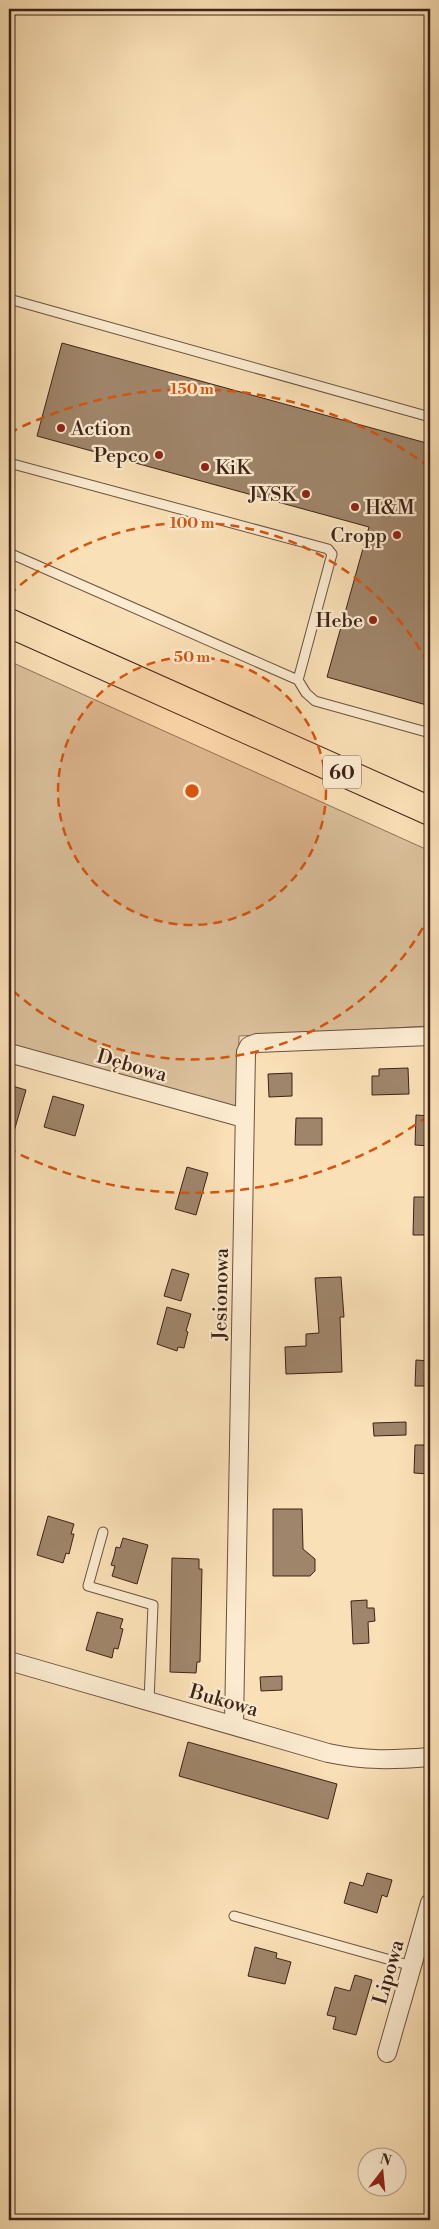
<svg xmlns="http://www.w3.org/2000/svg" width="439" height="2229" font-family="'Libre Bodoni',serif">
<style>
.green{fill:#dac09b;stroke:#8c715a}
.building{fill:#9f856a;stroke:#3d2218}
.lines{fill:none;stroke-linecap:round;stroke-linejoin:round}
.service-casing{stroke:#6c5240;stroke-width:11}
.minor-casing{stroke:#6c5240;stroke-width:20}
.primary-casing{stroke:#3d2218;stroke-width:30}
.service{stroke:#fcebd0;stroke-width:9}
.minor{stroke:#fcebd0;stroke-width:18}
.primary{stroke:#fae0b6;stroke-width:28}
.ring{fill:none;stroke:#d7540d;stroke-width:2.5;stroke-dasharray:9 6}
.poi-dot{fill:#8f2418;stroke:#fcebd0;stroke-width:2}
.labels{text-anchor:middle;stroke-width:4.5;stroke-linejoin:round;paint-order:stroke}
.shield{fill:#fcebd0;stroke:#765e4f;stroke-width:1}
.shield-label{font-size:19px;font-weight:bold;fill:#3d2218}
.poi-label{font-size:20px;fill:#3d2218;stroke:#fcebd0;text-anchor:end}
.street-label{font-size:20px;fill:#3d2218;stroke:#fcebd0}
.centre{fill:#d7540d;stroke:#fcebd0;stroke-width:2.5}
.ring-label{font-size:15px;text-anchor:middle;font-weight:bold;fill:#d7540d;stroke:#fcebd0;stroke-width:4.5;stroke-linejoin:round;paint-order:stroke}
</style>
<rect width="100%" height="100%" fill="#fae0b6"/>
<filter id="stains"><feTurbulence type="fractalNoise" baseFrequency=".004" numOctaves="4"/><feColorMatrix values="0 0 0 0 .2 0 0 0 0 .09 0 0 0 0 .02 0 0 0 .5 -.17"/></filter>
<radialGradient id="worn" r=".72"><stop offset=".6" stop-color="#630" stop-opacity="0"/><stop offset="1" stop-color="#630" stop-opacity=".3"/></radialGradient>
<path class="green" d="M9,661L430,851V1026L239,1036L237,1113L9,1044Z"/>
<g class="building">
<path d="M62,343L430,444V706L327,677L369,527L37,436Z"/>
<path d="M408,1068L409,1094L372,1095V1076H379V1069Z"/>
<path d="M292,1073V1096L269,1097L268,1074Z"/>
<path d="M9,1085L26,1090L13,1135L9,1134Z"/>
<path d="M53,1096L84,1105L75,1136L44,1127Z"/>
<path d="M416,1115L430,1116V1146L415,1145Z"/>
<path d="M296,1118H322V1145H295Z"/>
<path d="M187,1167L208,1173L196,1215L175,1209Z"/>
<path d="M414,1197H430V1235H413Z"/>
<path d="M172,1269L189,1274L181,1301L164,1296Z"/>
<path d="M341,1277L344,1317H340L342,1372L286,1374L285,1347L306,1346V1334L319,1333L315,1278Z"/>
<path d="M167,1307L191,1314L186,1331L188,1332L184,1348L178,1347L177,1351L157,1344Z"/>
<path d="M416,1360L430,1361V1386H415Z"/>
<path d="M406,1422V1435L374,1436L373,1423Z"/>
<path d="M415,1445H430V1474L414,1473Z"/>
<path d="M273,1509H302L303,1549L315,1559V1571L310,1576H273Z"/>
<path d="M48,1516L74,1524L71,1534H74L69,1554L66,1553L63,1563L37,1555Z"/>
<path d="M123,1538L148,1545L137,1584L112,1576L115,1566L111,1565L114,1556L116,1547L120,1548Z"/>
<path d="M172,1558L199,1559V1569H202L200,1662H197L196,1673L170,1672Z"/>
<path d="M367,1600V1608H374L375,1621L368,1622L369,1643L353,1644L351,1601Z"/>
<path d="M97,1612L123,1619L120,1628L123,1629L118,1649L114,1648L112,1658L86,1650Z"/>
<path d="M282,1676V1690L261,1691L260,1677Z"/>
<path d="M188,1742L337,1784L328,1819L179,1776Z"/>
<path d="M367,1873L392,1880L387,1897L382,1895L377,1913L344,1903L350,1882L363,1886Z"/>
<path d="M255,1947L277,1953L276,1958L291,1962L285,1984L248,1976Z"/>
<path d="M355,1975L372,1980L356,2035L333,2029L336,2017L327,2015L335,1987L350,1991Z"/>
</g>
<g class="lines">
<defs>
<g id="service">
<path d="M9,299L430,417"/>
<path d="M9,463L328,549L332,554L298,680L9,553"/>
<path d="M298,680L306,693L315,701L430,733"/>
<path d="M103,1532L88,1586L153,1605L149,1701"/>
<path d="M234,1916L412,1966"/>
</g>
<g id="minor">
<path d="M9,1053L244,1118"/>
<path d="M9,1661L328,1753C366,1761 392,1760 430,1757"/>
<path d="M234,1725L246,1052L249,1046L257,1043L430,1036"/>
<path d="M387,2053L430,1903"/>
</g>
<path id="primary" d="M9,623L430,811"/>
</defs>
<use href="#service" class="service-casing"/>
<use href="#minor" class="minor-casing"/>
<use href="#primary" class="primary-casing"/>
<use href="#service" class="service"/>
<use href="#minor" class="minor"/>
<use href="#primary" class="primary"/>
</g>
<circle cx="192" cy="791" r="134" fill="#d7540d" fill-opacity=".12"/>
<g class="ring">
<circle cx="192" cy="791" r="134"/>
<path d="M430 915A268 268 0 0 1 9 987M9 595A268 268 0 0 1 430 667"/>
<path d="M428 1116A402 402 0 0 1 9 1149M9 433A402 402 0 0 1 428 466"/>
</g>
<g class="poi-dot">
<circle cx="61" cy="428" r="5"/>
<circle cx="159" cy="455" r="5"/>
<circle cx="205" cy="467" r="5"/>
<circle cx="306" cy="494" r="5"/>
<circle cx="355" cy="507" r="5"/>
<circle cx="397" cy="535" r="5"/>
<circle cx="373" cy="620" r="5"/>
</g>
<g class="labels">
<rect class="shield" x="323" y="755.5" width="38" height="33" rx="4"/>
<g class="shield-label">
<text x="342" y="779">60</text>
</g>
<g class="poi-label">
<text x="71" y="435" text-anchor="start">Action</text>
<text x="149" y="462">Pepco</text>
<text x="215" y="474" text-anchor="start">KiK</text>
<text x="296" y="501">JYSK</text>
<text x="365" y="514" text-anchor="start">H&amp;M</text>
<text x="387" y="542">Cropp</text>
<text x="363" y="627">Hebe</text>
</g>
<g class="street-label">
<text transform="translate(132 1065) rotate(16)" y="7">Dębowa</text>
<text transform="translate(220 1294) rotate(-89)" y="7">Jesionowa</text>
<text transform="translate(224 1700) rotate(16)" y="7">Bukowa</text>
<text transform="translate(388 1972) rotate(-74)" y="7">Lipowa</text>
</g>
</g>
<circle cx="192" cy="791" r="8" class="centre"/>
<g class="ring-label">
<text x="192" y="394">150 m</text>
<text x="192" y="528">100 m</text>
<text x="192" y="662">50 m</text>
</g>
<rect width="439" height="2229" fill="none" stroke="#fae0b6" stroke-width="30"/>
<rect x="10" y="10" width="419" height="2209" fill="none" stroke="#3d2218" stroke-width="2.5"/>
<rect x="15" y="15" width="409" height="2199" fill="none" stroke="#3d2218"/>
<g transform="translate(382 2172) rotate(16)"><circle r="24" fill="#fcebd0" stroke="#b09b86"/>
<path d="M0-4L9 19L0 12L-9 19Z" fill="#8f2418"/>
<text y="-8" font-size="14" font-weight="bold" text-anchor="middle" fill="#3d2218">N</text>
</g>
<rect width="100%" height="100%" filter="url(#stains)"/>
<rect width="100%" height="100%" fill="url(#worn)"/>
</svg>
